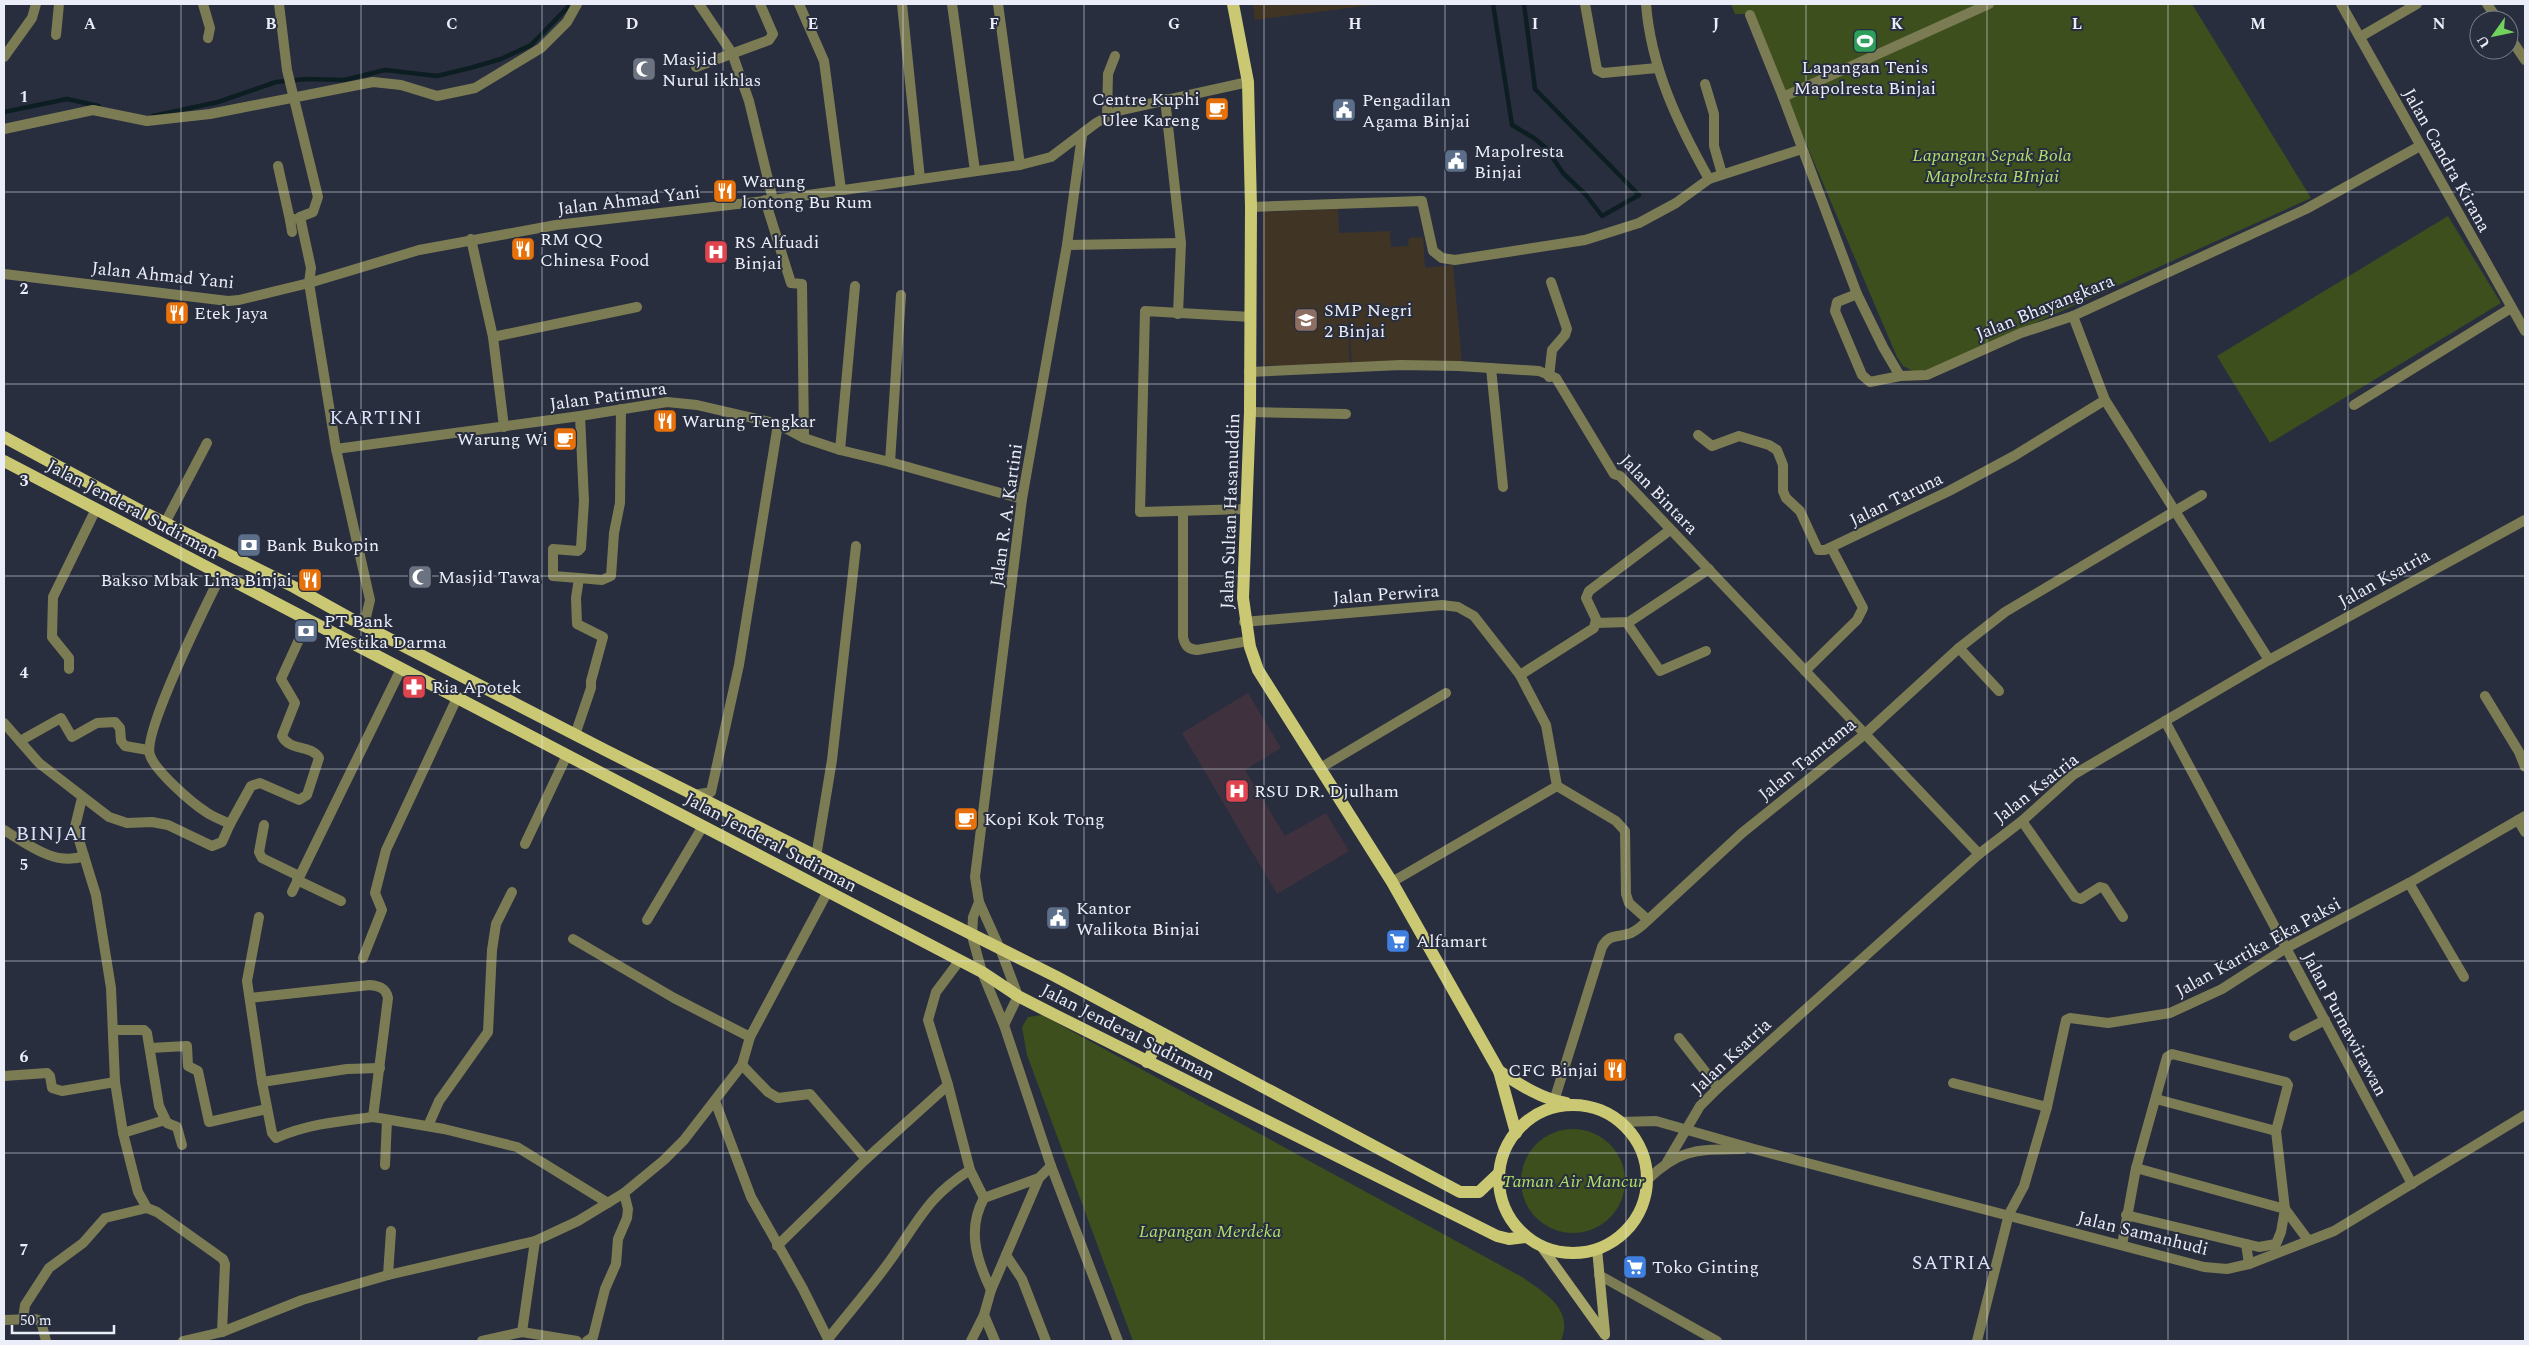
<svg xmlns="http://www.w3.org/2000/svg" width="2529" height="1345" font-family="Spectral,serif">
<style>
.education{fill:#403425}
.medical{fill:#3f313e}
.green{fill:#3c4f1d}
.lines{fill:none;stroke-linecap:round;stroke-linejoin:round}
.stream{stroke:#0c1e21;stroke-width:4.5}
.minor{stroke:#7c7c54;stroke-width:10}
.tertiary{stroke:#7c7c54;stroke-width:10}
.secondary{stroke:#a8a767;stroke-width:10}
.primary{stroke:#cbc874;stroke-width:12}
.grid{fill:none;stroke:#ebeef9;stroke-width:1;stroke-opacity:0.55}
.labels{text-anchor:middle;stroke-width:4;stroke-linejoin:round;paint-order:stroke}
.poi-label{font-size:18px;fill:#ebeef9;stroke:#292e3e;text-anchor:start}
.park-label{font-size:18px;font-style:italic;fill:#afdf69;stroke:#292e3e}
.street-label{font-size:18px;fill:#ebeef9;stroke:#292e3e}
.quarter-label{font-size:20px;letter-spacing:1px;fill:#dce3f8;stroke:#292e3e}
.grid-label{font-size:16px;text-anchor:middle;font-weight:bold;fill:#ebeef9;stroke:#292e3e;stroke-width:4;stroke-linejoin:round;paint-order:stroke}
</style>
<rect width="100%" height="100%" fill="#292e3e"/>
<g class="education">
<path d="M1253,4H1380L1255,20Z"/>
<path d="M1338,209L1339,233L1390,231L1391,247L1408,246L1409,238L1423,237L1425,268L1453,265L1462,363L1352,364L1347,289L1350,369L1263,365V212Z"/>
</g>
<path class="medical" d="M1248,693L1281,748L1245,770L1285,836L1326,813L1349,851L1277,894L1182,733Z"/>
<g class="green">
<path d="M1731,4H2192L2311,198L1921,375L1903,366L1897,357L1751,14H1735Z"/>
<path d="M2448,216L2501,303L2270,443L2217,356Z"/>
<path d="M1042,1015L1522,1277C1545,1293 1574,1309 1561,1341H1133L1027,1055L1022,1027L1028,1017Z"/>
<circle cx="1573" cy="1181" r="52"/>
</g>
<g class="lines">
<g class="stream">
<path d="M1493,4L1512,125L1534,138L1547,149L1563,173L1586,195L1602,216L1639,195L1535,89L1524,4"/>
<path d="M4,112L67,99L99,106"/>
<path d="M153,116L218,102L276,82L307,79L344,80L385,70L437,76L470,68L501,59L531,45L568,7V4"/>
</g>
<g class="minor">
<path d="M203,4L210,28L208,38"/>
<path d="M279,4L287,70L318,197L313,212L300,217L311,268L309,283"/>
<path d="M699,4L732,53L749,101L773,200"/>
<path d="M799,4L824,61L841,190"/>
<path d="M902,4L920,179"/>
<path d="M952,4L975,171"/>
<path d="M998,4L1020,165"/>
<path d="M1585,4L1597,70L1603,73L1657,68"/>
<path d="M1646,4C1651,68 1678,124 1709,179"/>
<path d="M2341,4L2525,331"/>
<path d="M2487,4L2498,20"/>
<path d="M1750,15L1783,97L1857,294L1883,347L1900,376L1927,375L2021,333L2073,316L2306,209L2420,146"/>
<path d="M56,35L59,4"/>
<path d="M2509,36L2525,60"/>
<path d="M2360,37L2417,4"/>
<path d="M4,57L32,18L36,4"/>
<path d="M696,67L769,40L773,34L760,4"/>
<path d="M1705,84L1714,114V146L1722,174"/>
<path d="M1783,97L1989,4"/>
<path d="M1165,99L1181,243L1178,314"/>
<path d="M1107,115L1108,74L1115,56"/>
<path d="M4,129L93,110L147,121L210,114L373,82L401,85L437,96L475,88L541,48L567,22L577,4"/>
<path d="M278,166L290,220"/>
<path d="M765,200L791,283L802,284L804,438"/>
<path d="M1251,207L1422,201L1433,251L1442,258L1455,260L1585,240L1639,223L1676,203L1709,179L1802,149"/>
<path d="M292,232L290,220L294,219"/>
<path d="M471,239L493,337L504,427"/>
<path d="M1067,245L1181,243"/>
<path d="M1857,294L1837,302L1835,311L1862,375L1870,382L1900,376"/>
<path d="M2073,316L2105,400L2269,660"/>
<path d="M493,337L637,307"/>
<path d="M1491,368L1503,487"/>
<path d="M1249,372L1401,365L1459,366L1539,371L1556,378L1614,474L1620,476L1979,854"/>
<path d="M1549,377L1552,350L1565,335L1567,329L1551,282"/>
<path d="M2354,405L2511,308"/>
<path d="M1250,412L1346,414"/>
<path d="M1698,435L1712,446L1739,436L1769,445L1777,450L1783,465V491L1786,498L1800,511L1818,550H1825L1949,491L2014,456L2105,400"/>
<path d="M336,449L580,416L667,402L697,405L778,424L804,438L840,450L890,462L1022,499"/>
<path d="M840,450L855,286"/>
<path d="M890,462L901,295"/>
<path d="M1247,509L1140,512L1145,311L1251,317"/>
<path d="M1183,511V637C1185,646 1188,649 1197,650L1248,641"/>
<path d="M165,523L207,443"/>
<path d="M579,578L553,576V549L578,551L581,548L584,501L580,416"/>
<path d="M1244,622L1442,605L1458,607L1474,616L1520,675L1546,725L1557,786L1392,882"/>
<path d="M1629,622V626L1660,671L1706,651"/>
<path d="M1596,623L1629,622L1709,569"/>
<path d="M1959,648L1999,691"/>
<path d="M69,669V658L52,637L53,597L96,509"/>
<path d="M1805,671L1857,620L1863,608L1832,549"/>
<path d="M1520,675L1594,628L1596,619L1586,598L1589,591L1670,530"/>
<path d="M2485,696L2519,752L2525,767"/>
<path d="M2165,721L2412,1184"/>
<path d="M4,723L39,763L109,817L127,823L152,822L168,825L212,846L222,842L230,824C222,820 213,817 206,812C192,803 155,771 150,755C142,733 208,601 221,575"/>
<path d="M575,735L591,688V681L603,637L577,624L576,598L579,578L602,580L611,576L614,533L620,503L621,409"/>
<path d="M20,741L61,718L72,737L97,723L115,722L120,728L121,741L125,746L148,750"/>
<path d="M1322,767L1446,693"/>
<path d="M1557,786L1616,821L1625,831L1626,894L1629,903L1648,920"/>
<path d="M694,795L711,792L739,665L778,424"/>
<path d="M82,798L75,827L96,895L111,988L115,1082L123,1133L138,1192L147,1208L157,1212L223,1259L225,1264L222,1332"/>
<path d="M2518,820L2525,832"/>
<path d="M2022,821L2075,897L2081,899L2100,887L2104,888L2123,917"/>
<path d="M230,824L251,786L260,783L299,800L307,795L319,758C311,744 290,752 282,736L295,703L281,679L308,620"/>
<path d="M264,825L259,852L262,858L299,876"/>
<path d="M4,830C27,844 56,867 84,856"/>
<path d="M525,844L567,755"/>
<path d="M816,857L832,760L856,546"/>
<path d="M297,880L341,901"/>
<path d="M2409,883L2464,977"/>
<path d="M292,892L401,669"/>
<path d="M979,902L973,917L972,936L982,972L1004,1025L1051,1166L1118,1341"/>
<path d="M259,917L247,981L262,1082L272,1133L276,1138C307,1124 341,1121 373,1117"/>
<path d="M647,920L703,826"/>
<path d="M573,939L674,998L750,1037"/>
<path d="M363,958L382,910L375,893L386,850L457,698"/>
<path d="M960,960L936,992L928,1020L948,1085L970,1170L984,1198"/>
<path d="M250,998L370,985C379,986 386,988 388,998L373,1117L444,1129L517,1147L608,1203"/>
<path d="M1004,1025L1018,996L1001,951L979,902L975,877L1022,499L1067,245L1082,135"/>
<path d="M113,1030H144L147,1033L159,1106L167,1123L177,1127L182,1145"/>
<path d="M2294,1036L2325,1020"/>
<path d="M1679,1038L1718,1088"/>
<path d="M150,1048L187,1046L188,1066L198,1071L209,1122L267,1109"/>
<path d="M742,1065L768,1092L778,1098L810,1094L866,1159"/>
<path d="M4,1076L47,1073L50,1076L52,1088L62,1091L115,1082"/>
<path d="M262,1082L347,1069L380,1068"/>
<path d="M1953,1083L2047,1107"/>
<path d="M2156,1099L2276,1131"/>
<path d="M715,1101L751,1197L803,1289L829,1341"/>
<path d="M1554,1101L1602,947C1609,933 1618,938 1631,933C1637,930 1643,925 1648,920L1742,833L1865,734L1959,648L2005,612L2202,495"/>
<path d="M428,1126L439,1101L488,1032L492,950L496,924L512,892"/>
<path d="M123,1133L165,1120"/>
<path d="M1667,1162L1700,1106L1718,1088L1979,854L2022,821L2073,775L2269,660L2525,520"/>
<path d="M385,1165L387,1120"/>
<path d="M2126,1215L2259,1247L2276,1244L2281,1232L2285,1209L2136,1168"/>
<path d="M2246,1244L2249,1264"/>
<path d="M2122,1245L2136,1168L2167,1057L2172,1054L2286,1082L2288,1085L2276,1131L2285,1209L2308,1240"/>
<path d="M777,1246L866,1159L948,1085"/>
<path d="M1006,1255L1022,1279L1046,1341"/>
<path d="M388,1275L391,1231"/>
<path d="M1599,1275L1717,1341"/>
<path d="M991,1290C976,1259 967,1229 984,1198L1039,1178"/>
<path d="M984,1315L995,1341"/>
<path d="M23,1319L25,1305L49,1268L83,1243L105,1218L147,1208"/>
<path d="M4,1320L35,1319L41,1321L46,1341"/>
<path d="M522,1332L577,1341"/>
<path d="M828,1339C850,1311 874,1284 894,1255C920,1218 930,1195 970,1170"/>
<path d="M183,1341L222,1332L302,1300L388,1275L535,1241L578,1221L624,1193L664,1160L684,1140L742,1065L750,1037L828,891"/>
<path d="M482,1341L522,1332L535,1241"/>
<path d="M587,1341L593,1337L605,1289L616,1264L618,1239L627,1218L628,1209L624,1193"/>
<path d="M971,1341L984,1315L991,1290L1039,1178L1051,1166"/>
<path d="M1977,1341L2009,1214L2024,1186L2047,1107L2066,1020L2070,1018L2108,1023L2170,1013L2222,989L2286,948L2409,883L2525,816"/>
</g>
<g class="tertiary">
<path d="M4,274L228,301L239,300L309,283L419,250L556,225L773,200L1020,165L1051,157L1096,123L1117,111L1248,82"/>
<path d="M309,283L336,449L370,600L366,617L355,621"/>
<path d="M1619,1122L1656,1121L1754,1149L2204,1267L2227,1269L2249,1264L2334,1231L2525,1115"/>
<path d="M1648,1179C1682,1147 1699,1150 1743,1149"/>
</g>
<g class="secondary">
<path d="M1541,1246L1605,1335"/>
<path d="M1597,1249L1605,1333"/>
</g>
<g class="primary">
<path d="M1233,4L1248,82L1251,207L1250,412L1243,598L1250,647L1258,670L1392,882L1499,1071L1516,1133"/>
<path d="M4,437L143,512L294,587L355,621L605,750L1055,976L1460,1192H1479L1499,1173"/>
<path d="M4,461L982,972L1018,996L1057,1016L1497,1236L1509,1239L1526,1237"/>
<path d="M1147,1062L1163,1034"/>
<path d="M1499,1071C1520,1085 1542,1099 1566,1103"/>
<circle cx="1573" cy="1179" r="74"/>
</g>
</g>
<path class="grid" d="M181,4V1341M361,4V1341M542,4V1341M723,4V1341M903,4V1341M1084,4V1341M1264,4V1341M1445,4V1341M1626,4V1341M1806,4V1341M1987,4V1341M2168,4V1341M2348,4V1341M4,192H2525M4,384H2525M4,576H2525M4,769H2525M4,961H2525M4,1153H2525"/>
<defs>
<symbol id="stadium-square" viewBox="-11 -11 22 22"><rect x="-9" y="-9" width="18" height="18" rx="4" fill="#2e9e5b" stroke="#292e3e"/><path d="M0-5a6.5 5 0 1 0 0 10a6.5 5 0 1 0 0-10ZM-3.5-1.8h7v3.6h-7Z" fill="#fff"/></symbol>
<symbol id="mosque-square" viewBox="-11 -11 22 22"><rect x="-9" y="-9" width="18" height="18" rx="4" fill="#6b7280" stroke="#292e3e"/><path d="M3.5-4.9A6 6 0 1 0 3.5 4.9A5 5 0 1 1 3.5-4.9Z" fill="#fff"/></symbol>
<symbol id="cafe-square" viewBox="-11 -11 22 22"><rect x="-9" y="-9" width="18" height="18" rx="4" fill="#e8710a" stroke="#292e3e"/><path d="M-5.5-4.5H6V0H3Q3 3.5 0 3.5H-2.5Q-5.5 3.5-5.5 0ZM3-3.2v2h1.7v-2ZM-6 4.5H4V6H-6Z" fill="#fff"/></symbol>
<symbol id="civic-square" viewBox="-11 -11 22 22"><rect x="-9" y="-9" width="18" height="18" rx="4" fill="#5c6f8a" stroke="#292e3e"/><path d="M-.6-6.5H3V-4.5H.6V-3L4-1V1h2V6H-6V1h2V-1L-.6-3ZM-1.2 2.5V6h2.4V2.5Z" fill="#fff"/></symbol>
<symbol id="restaurant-square" viewBox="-11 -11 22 22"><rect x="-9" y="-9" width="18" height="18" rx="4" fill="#e8710a" stroke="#292e3e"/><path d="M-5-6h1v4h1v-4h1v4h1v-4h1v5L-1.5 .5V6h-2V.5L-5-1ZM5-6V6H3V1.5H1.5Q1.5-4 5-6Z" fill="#fff"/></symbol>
<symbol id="hospital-square" viewBox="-11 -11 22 22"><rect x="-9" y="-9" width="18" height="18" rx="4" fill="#e0444e" stroke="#292e3e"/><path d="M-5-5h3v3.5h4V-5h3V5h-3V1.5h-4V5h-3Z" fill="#fff"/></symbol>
<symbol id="school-square" viewBox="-11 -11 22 22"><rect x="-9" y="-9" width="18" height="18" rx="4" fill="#8d6e63" stroke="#292e3e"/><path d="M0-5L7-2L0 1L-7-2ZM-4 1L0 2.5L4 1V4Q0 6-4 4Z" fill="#fff"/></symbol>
<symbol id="bank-square" viewBox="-11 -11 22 22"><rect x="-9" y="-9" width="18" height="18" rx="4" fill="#5c6f8a" stroke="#292e3e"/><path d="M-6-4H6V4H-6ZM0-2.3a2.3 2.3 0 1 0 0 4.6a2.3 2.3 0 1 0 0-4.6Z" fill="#fff"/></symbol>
<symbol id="pharmacy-square" viewBox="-11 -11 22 22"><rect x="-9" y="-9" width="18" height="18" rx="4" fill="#e0444e" stroke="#292e3e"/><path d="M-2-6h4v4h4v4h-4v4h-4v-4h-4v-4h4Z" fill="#fff"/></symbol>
<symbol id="supermarket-square" viewBox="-11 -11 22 22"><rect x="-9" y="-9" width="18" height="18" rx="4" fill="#3f7fe0" stroke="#292e3e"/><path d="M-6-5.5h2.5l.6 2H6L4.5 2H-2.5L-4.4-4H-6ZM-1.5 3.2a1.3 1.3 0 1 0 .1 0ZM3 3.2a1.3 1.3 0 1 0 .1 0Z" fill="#fff"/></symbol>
</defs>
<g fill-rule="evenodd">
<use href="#stadium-square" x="1851" y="27" width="28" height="28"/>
<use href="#mosque-square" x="630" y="55" width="28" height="28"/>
<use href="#cafe-square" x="1203" y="95" width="28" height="28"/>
<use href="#civic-square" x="1330" y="96" width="28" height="28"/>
<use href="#civic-square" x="1442" y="147" width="28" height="28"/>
<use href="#restaurant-square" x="711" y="177" width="28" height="28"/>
<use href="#restaurant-square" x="509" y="235" width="28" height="28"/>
<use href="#hospital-square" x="702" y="238" width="28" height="28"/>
<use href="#restaurant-square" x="163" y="299" width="28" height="28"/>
<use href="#school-square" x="1292" y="306" width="28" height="28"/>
<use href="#restaurant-square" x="651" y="407" width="28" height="28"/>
<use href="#cafe-square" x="551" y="425" width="28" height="28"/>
<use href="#bank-square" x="235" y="531" width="28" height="28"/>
<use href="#mosque-square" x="406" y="563" width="28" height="28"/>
<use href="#restaurant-square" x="296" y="566" width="28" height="28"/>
<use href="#bank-square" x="292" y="617" width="28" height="28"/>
<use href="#pharmacy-square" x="400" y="673" width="28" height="28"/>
<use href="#hospital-square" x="1223" y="777" width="28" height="28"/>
<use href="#cafe-square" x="952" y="805" width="28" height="28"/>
<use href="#civic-square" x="1044" y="904" width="28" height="28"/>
<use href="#supermarket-square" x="1384" y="927" width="28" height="28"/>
<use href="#restaurant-square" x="1601" y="1056" width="28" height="28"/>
<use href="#supermarket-square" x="1621" y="1253" width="28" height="28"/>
</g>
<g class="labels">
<g class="poi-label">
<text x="662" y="65">Masjid<tspan x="662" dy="21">Nurul ikhlas</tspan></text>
<text x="1865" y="73" text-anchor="middle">Lapangan Tenis<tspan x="1865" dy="21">Mapolresta Binjai</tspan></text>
<text x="1200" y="105" text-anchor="end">Centre Kuphi<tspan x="1200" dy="21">Ulee Kareng</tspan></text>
<text x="1362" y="106">Pengadilan<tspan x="1362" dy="21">Agama Binjai</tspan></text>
<text x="1474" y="157">Mapolresta<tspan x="1474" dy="21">Binjai</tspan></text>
<text x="742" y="187">Warung<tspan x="742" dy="21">lontong Bu Rum</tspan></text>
<text x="540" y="245">RM QQ<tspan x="540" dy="21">Chinesa Food</tspan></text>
<text x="734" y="248">RS Alfuadi<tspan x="734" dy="21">Binjai</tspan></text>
<text x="1324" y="316">SMP Negri<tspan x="1324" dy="21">2 Binjai</tspan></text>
<text x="194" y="319">Etek Jaya</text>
<text x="682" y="427">Warung Tengkar</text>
<text x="548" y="445" text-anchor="end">Warung Wi</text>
<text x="266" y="551">Bank Bukopin</text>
<text x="438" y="583">Masjid Tawa</text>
<text x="292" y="586" text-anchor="end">Bakso Mbak Lina Binjai</text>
<text x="324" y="627">PT Bank<tspan x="324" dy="21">Mestika Darma</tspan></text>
<text x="432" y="693">Ria Apotek</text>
<text x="1254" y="797">RSU DR. Djulham</text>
<text x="984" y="825">Kopi Kok Tong</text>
<text x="1076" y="914">Kantor<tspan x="1076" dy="21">Walikota Binjai</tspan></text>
<text x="1416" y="947">Alfamart</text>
<text x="1598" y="1076" text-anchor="end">CFC Binjai</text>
<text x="1652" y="1273">Toko Ginting</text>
</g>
<g class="park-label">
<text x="1992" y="161">Lapangan Sepak Bola<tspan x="1992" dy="21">Mapolresta BInjai</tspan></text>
<text x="1573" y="1187">Taman Air Mancur</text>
<text x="1210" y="1237">Lapangan Merdeka</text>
</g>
<g class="street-label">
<text transform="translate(2447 160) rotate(61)" y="6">Jalan Candra Kirana</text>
<text transform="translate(629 200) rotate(-7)" y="6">Jalan Ahmad Yani</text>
<text transform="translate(163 275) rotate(6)" y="6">Jalan Ahmad Yani</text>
<text transform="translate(2045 307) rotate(-22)" y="6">Jalan Bhayangkara</text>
<text transform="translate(608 396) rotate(-8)" y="6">Jalan Patimura</text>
<text transform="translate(1659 494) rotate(46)" y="6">Jalan Bintara</text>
<text transform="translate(1896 499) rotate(-26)" y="6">Jalan Taruna</text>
<text transform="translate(133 509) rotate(28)" y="6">Jalan Jenderal Sudirman</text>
<text transform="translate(1230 511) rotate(-88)" y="6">Jalan Sultan Hasanuddin</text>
<text transform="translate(1006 515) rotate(-82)" y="6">Jalan R. A. Kartini</text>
<text transform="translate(2384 578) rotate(-29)" y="6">Jalan Ksatria</text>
<text transform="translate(1386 594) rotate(-4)" y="6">Jalan Perwira</text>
<text transform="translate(1807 759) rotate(-39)" y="6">Jalan Tamtama</text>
<text transform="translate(2036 788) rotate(-38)" y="6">Jalan Ksatria</text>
<text transform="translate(771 842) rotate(28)" y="6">Jalan Jenderal Sudirman</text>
<text transform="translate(2258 947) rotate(-29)" y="6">Jalan Kartika Eka Paksi</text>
<text transform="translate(2345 1024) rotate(62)" y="6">Jalan Purnawirawan</text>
<text transform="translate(1128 1032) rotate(27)" y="6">Jalan Jenderal Sudirman</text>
<text transform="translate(1731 1056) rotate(-43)" y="6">Jalan Ksatria</text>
<text transform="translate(2143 1233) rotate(14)" y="6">Jalan Samanhudi</text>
</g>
<g class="quarter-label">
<text x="376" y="424">KARTINI</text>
<text x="52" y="840">BINJAI</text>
<text x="1952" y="1269">SATRIA</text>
</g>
</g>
<g class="grid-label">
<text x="90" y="29">A</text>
<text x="271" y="29">B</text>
<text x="452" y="29">C</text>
<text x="632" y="29">D</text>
<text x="813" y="29">E</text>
<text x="994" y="29">F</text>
<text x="1174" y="29">G</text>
<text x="1355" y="29">H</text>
<text x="1535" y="29">I</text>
<text x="1716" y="29">J</text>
<text x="1897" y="29">K</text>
<text x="2077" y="29">L</text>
<text x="2258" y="29">M</text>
<text x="2439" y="29">N</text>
<text x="24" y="102">1</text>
<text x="24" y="294">2</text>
<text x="24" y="486">3</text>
<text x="24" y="678">4</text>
<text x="24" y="870">5</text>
<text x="24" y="1062">6</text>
<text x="24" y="1255">7</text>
</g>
<rect width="2529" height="1345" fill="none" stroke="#ebeef9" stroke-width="10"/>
<g transform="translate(2494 35) rotate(237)"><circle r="24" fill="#292e3e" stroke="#777b89"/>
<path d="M0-4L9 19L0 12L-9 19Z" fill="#71d35e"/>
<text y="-8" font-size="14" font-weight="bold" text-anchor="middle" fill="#ebeef9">U</text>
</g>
<path d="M12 1325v8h102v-8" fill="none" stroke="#ebeef9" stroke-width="2.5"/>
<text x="20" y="1325" font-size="15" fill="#ebeef9" stroke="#292e3e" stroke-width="4" paint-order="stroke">50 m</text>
</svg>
